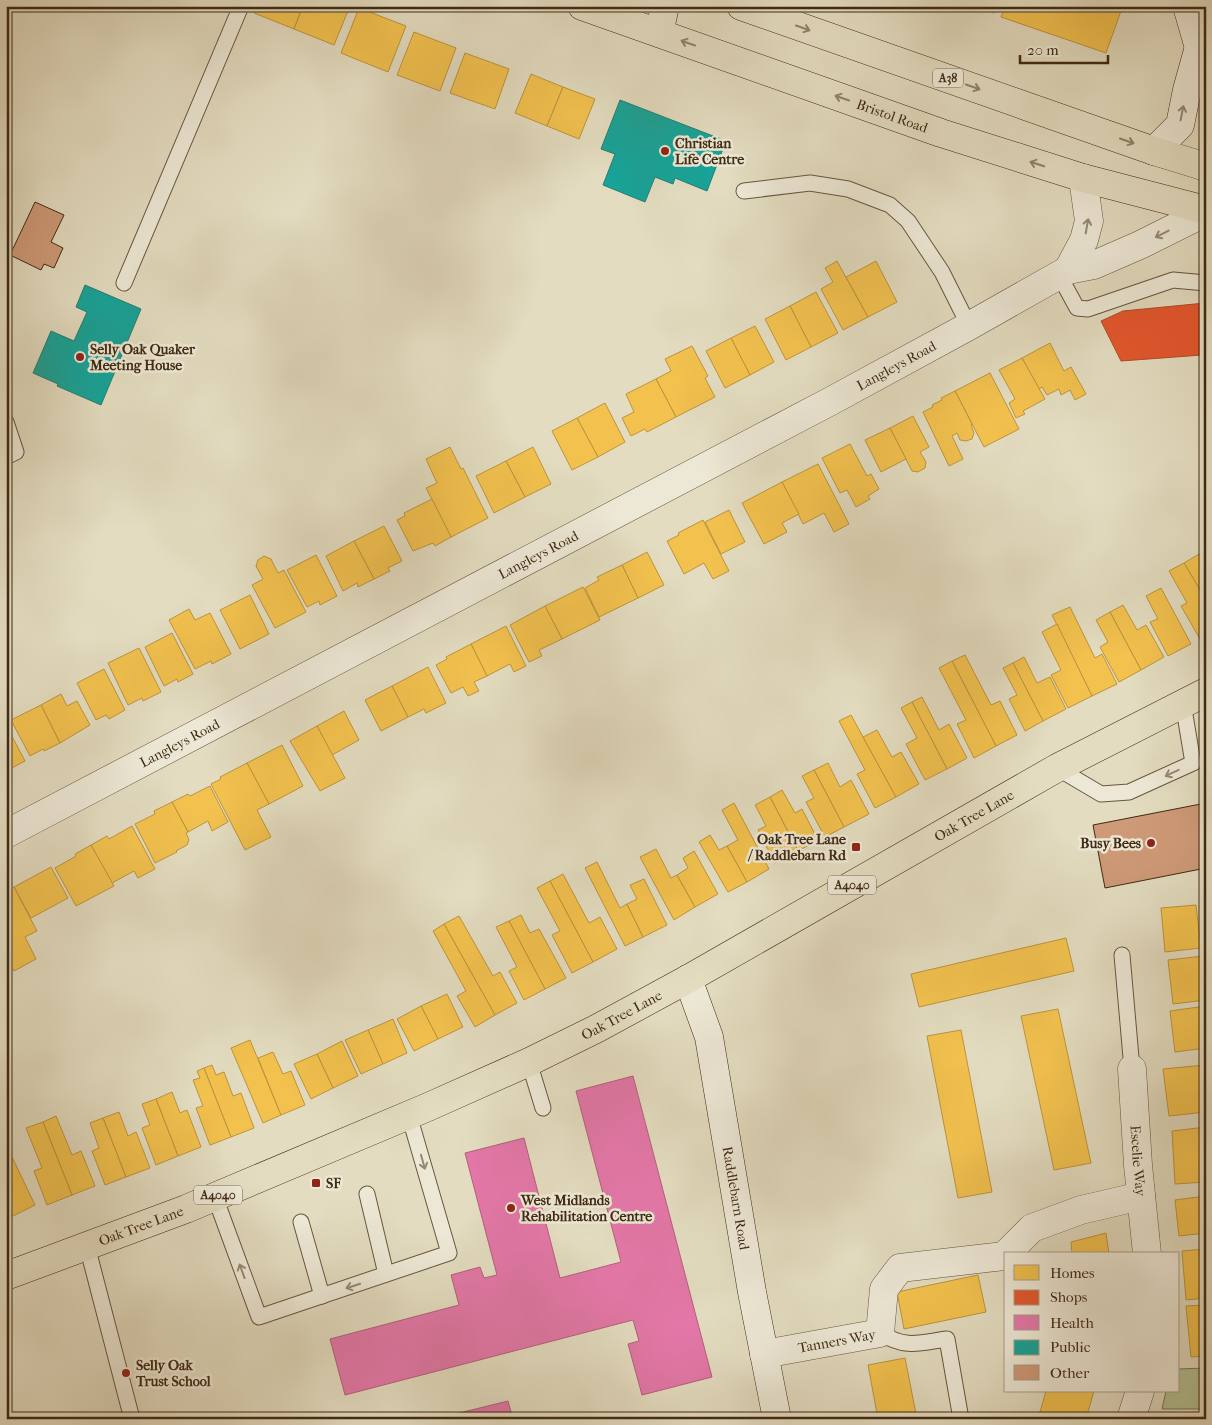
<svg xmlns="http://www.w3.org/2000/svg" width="1212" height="1425" font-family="'IM FELL French Canon',serif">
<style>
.green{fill:#b3c093;stroke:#797552}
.homes{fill:#f2c14e;stroke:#bc943c}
.shops{fill:#e4572e;stroke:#b24a26}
.health{fill:#e377a8;stroke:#b2607b}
.public{fill:#17a398;stroke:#237f70}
.building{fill:#ce9a78;stroke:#3f2a12}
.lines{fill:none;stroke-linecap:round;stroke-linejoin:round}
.lane-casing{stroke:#68563e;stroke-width:17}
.street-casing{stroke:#68563e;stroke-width:29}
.secondary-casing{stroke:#3f2a12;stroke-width:29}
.highway-casing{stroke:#3f2a12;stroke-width:29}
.lane{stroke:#ede8d6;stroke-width:15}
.street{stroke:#ede8d6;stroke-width:28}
.secondary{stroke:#ede8d6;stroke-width:28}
.highway{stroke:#e3dcc0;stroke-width:28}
.oneway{stroke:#918369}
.oneway2{stroke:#968974}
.poi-dot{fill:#8f2418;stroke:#ede8d6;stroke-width:2}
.labels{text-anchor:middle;stroke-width:5;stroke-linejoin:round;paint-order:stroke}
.shield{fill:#ede8d6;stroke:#73634d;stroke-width:1}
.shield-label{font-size:12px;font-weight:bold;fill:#3f2a12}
.street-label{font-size:14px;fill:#3f2a12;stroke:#ede8d6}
.poi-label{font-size:14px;font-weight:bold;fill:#3f2a12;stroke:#ede8d6;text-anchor:start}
</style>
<rect width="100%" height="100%" fill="#e3dcc0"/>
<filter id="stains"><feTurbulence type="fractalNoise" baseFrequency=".004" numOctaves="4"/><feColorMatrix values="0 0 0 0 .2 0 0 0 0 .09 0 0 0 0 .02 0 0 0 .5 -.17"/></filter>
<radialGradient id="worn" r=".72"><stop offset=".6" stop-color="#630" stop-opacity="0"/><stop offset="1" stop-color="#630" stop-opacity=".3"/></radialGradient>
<path class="green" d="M1206,1368V1409H1162L1166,1391H1178V1369Z"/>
<g class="homes">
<path d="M256,6H303L294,29L254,13Z"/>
<path d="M303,6H350L334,45L294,29Z"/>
<path d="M974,6H996L994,13Z"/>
<path d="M1005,6H1117L1122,8L1106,53L1001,17Z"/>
<path d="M359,8L406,26L388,72L341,53Z"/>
<path d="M414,32L456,48L440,91L397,75Z"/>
<path d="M465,53L509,69L495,109L450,93Z"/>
<path d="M531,74L563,87L547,126L515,113Z"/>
<path d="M563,87L595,99L579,139L547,126Z"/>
<path d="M837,261L868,317L843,330L821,289L833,282L825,268Z"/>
<path d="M876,261L897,302L868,317L846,277Z"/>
<path d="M816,292L838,333L811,347L790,306Z"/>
<path d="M790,306L811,347L786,360L765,319Z"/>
<path d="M755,326L774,362L750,375L731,338Z"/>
<path d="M731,338L750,375L725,388L706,351Z"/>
<path d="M1050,343L1064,371L1071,367L1086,394L1075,400L1070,390L1061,395L1059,389L1047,395L1042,387L1039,389L1022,358Z"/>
<path d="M692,346L708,376L705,378L715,397L676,417L656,379L671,371L665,359Z"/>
<path d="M1022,358L1045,399L1023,411L1025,414L1016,418L1009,403L1015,399L999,370Z"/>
<path d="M990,373L1019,429L984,447L955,391Z"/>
<path d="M656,379L676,417L647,432L645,429L631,436L622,418L634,412L626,394Z"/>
<path d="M955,391L972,424L971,425L974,433L972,439L966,441L960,440L957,433L952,436L963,459L949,466L923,412L933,407L932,405L942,400L941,398Z"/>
<path d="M605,403L625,442L598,457L577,418Z"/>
<path d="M913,416L929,447L920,452L926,462L925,468L918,472L912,471L890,428Z"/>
<path d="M577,418L598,457L572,470L552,431Z"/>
<path d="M890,428L906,459L881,472L865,440Z"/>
<path d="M850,444L867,476L871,474L879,489L868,496L870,499L856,507L847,490L840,493L822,458Z"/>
<path d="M450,447L461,469L463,468L488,518L451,537L426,488L437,483L426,459Z"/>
<path d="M533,447L551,484L525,497L506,461Z"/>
<path d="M506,461L525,497L494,513L476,476Z"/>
<path d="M818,464L849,524L834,532L824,513L803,524L782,482Z"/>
<path d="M782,482L799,514L782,523L787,532L764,544L742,503Z"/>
<path d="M432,499L451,537L435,546L433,543L413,551L397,520L405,516L404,513Z"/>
<path d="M729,510L745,542L721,554L705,522Z"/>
<path d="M703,520L729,571L713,579L704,563L684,574L667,541L679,535L678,533Z"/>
<path d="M384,526L402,561L388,568L390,571L374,579L354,541Z"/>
<path d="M354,541L374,579L358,587L357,583L343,591L326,556Z"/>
<path d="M647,552L664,585L638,598L622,565Z"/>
<path d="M1199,554L1206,565V600L1184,563Z"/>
<path d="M316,555L337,596L320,605L319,601L307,607L287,570Z"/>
<path d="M264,556L271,559L278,573L284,570L306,612L275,628L252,585L263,579L256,566L258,560Z"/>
<path d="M1184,563L1206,600V636L1200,639L1181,606L1187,603L1169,571Z"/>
<path d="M622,565L638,598L599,617L585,588L599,580L597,577Z"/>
<path d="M583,587L600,620L562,639L545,606Z"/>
<path d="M1161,588L1191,644L1168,656L1150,622L1158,619L1146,596Z"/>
<path d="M250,595L269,634L240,649L220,610Z"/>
<path d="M1123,605L1137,630L1146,625L1164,657L1141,670L1110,612Z"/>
<path d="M545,606L562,639L539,650L542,656L529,662L510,625Z"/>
<path d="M1070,607L1095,658L1102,654L1117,684L1092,696L1052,615Z"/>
<path d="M189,609L195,620L210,613L231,654L212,664L211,661L195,669L169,620Z"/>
<path d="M1110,612L1141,670L1119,682L1100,647L1108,642L1096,620Z"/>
<path d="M1057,624L1092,696L1068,708L1051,675L1061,670L1042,632Z"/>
<path d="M506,626L526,666L514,672L510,664L487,676L471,644Z"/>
<path d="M172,633L193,674L178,682L177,679L164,686L145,647Z"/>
<path d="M471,644L487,676L474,682L479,691L468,696L463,687L451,693L436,665L447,659L446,657Z"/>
<path d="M139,648L161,692L143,701L142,698L128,705L108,663Z"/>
<path d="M965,655L991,705L1000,701L1017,735L996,746L952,661Z"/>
<path d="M1024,657L1037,683L1050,677L1066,709L1043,721L1013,663Z"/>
<path d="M952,661L996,746L974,758L957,724L966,720L939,668Z"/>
<path d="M1013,663L1043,721L1025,731L1009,699L1017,695L1003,668Z"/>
<path d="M428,667L446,703L426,713L424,709L408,717L392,686Z"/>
<path d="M104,669L125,710L109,719L106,715L96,720L77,683Z"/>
<path d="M392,686L408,717L381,731L365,700Z"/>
<path d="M61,694L67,706L77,701L90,725L60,743L41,705Z"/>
<path d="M922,697L939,730L949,724L967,758L947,769L912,702Z"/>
<path d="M912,702L947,769L925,780L906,744L917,738L901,708Z"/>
<path d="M41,705L60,743L44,751L43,749L30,756L11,720Z"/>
<path d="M344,711L359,740L332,755L317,726Z"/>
<path d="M851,715L896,797L875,808L857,774L865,770L839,721Z"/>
<path d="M6,725L25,761L8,770L6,766Z"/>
<path d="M317,726L345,778L320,791L290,741Z"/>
<path d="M877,730L892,757L901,752L919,784L896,797L863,737Z"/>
<path d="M282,745L303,786L269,804L247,763Z"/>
<path d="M247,763L269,804L257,810L271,837L245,850L211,784L221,779L220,777Z"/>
<path d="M828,763L840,787L851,780L869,814L844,827L814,770Z"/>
<path d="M814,770L844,827L825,837L806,802L814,798L802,776Z"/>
<path d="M210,786L228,822L212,831L208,821L188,832L172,802L188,794L190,796Z"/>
<path d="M782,790L795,813L802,809L818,840L798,851L770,797Z"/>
<path d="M770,797L798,851L775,863L758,830L766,826L755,805Z"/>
<path d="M172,802L188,832L186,833L189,840L187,845L176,851L177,852L155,863L135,824L155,814L154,811Z"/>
<path d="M734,803L769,869L747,882L727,846L738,840L722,810Z"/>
<path d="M132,826L155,869L138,878L134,871L112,883L91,845L107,836L109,839Z"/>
<path d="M710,835L719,850L727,846L747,882L728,892L699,842Z"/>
<path d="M91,845L114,886L76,906L55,868L76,856L75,854Z"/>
<path d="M656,849L671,878L677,875L695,907L674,920L640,857Z"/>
<path d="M694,851L718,894L695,907L677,875L688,868L683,858Z"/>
<path d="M597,862L620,908L627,904L643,937L625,946L585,868Z"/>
<path d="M51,867L68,898L31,918L14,887Z"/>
<path d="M563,874L589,923L600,917L617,949L593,962L550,881Z"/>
<path d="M644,879L667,925L643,937L627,904L637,899L630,885Z"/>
<path d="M550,881L593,962L572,973L552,935L560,931L537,888Z"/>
<path d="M14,887L37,931L25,937L36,959L14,971L6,956V892Z"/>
<path d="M1196,905L1201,948L1165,952L1161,908Z"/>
<path d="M521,915L530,933L539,929L566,978L545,989L509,921Z"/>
<path d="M459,916L493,976L500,972L517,1003L495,1015L444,924Z"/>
<path d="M509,921L545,989L524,1000L509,971L517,967L496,927Z"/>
<path d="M444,924L495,1015L475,1027L457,996L466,991L433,931Z"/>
<path d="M1066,938L1074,971L919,1007L911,974Z"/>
<path d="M1204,956L1206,972V1000L1173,1004L1168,960Z"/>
<path d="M447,994L463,1027L438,1039L421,1006Z"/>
<path d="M421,1006L438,1039L414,1051L397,1019Z"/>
<path d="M1206,1006V1048L1175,1052L1170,1011Z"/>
<path d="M1058,1009L1091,1163L1054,1170L1021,1016Z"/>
<path d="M393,1019L407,1053L383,1064L368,1030Z"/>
<path d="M368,1030L383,1064L361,1074L345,1040Z"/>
<path d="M961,1030L992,1192L958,1198L927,1036Z"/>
<path d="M250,1040L281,1115L263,1123L231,1048Z"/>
<path d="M342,1041L358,1076L333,1088L317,1054Z"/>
<path d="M273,1052L283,1074L291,1071L305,1105L281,1115L258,1058Z"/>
<path d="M317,1054L333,1088L311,1099L294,1064Z"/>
<path d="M212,1065L216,1075L224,1072L233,1096L241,1093L254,1128L231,1137L204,1068Z"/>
<path d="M1205,1065L1206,1112L1169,1116L1163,1069Z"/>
<path d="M204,1068L231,1137L210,1145L196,1108L203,1106L193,1080L200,1078L197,1071Z"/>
<path d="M172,1092L180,1113L187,1110L201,1147L178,1156L156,1099Z"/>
<path d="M156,1099L178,1156L156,1165L142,1128L150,1125L142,1104Z"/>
<path d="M119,1112L128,1136L136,1132L150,1168L126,1177L103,1118Z"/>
<path d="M56,1116L72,1155L81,1151L95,1186L72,1195L43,1122Z"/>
<path d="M103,1118L126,1177L105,1185L92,1151L99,1148L90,1123Z"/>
<path d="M43,1122L72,1195L47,1205L34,1171L42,1168L26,1128Z"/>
<path d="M1206,1127V1182L1175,1184L1172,1131Z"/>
<path d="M12,1157L35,1205L9,1218L6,1213V1160Z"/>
<path d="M1206,1196V1233L1179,1236L1175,1200Z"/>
<path d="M1106,1233L1109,1254H1072L1071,1242Z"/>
<path d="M1206,1249V1298L1186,1300L1182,1251Z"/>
<path d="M978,1275L986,1312L904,1329L897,1292Z"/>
<path d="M1206,1305V1356L1191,1357L1186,1306Z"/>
<path d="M905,1358L917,1419H878L868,1365Z"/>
<path d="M1046,1391H1094L1086,1419H1038Z"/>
</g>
<path class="shops" d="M1205,303L1206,345L1202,355L1121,361L1101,321L1123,311Z"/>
<g class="health">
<path d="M633,1076L712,1377L642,1395L628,1344L639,1341L633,1320L345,1395L330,1339L459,1305L451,1275L480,1267L484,1278L497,1275L465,1153L524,1138L560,1278L621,1262L576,1091Z"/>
<path d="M508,1401L513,1419H452L451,1415Z"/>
</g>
<g class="public">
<path d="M620,100L726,141L707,191L675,178L673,184L655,177L645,202L603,185L615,154L601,149Z"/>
<path d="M85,285L141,309L101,405L57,386L58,384L33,373L51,331L74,341L87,312L76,307Z"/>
</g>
<g class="building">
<path d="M35,202L64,215L51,242L63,248L54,268L44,264L41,270L10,255Z"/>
<path d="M1206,803V868L1105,888L1093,825Z"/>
</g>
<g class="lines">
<defs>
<g id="lane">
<path d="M744,191L810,183L848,189L890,205L908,221L942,272L969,326"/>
<path d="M1059,275L1077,308L1088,309L1173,280L1206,283"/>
<path d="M124,283L241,6"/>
<path d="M6,422L16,452L6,457"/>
<path d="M1057,768L1101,794L1129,792L1193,763L1183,703"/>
<path d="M1122,955L1132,1069"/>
<path d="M529,1062L543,1108"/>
<path d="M367,1194L386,1274"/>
<path d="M215,1197L259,1317L449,1253L409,1115"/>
<path d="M301,1222L322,1296"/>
<path d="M87,1246L132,1419"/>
<path d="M880,1333C906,1349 919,1343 947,1339L961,1419"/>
</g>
<g id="street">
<path d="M1068,270L1084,240L1089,221L1083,178"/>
<path id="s1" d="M6,834L831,401L969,326L1068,270L1094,265L1140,245L1206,212"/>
<path id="s2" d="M1132,1069L1138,1165L1147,1254"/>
<path d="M1006,1254L1032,1228L1081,1210L1141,1196"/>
<path id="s3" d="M764,1354L880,1333L884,1289L900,1268L1004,1256L1006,1254"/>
<path d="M1131,1419L1140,1391"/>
</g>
<g id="secondary">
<path d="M1187,6L1204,65"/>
<path d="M1154,151L1180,125L1187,90L1199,47"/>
<path id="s4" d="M688,979L709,1037L752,1292L777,1419"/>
</g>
<g id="highway">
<path id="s5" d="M582,6L941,133L1083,178L1206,210"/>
<path d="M741,6L1154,151L1206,167"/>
<path d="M659,33L664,11L663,6"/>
<path id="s6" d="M6,1276L186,1209L428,1107L529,1062L596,1029L688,979L1057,768L1206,692"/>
</g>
</defs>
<use href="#lane" class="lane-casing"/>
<use href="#street" class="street-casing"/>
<use href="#secondary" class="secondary-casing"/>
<use href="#highway" class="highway-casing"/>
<use href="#lane" class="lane"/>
<use href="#street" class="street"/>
<use href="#secondary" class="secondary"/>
<use href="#highway" class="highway"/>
</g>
<defs><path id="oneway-shaft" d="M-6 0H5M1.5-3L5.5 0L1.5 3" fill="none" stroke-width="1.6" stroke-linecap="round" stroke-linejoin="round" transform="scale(1.25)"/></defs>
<g class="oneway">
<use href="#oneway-shaft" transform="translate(803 28) rotate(19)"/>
<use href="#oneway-shaft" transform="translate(688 43) rotate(-161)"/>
<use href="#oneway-shaft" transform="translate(973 87) rotate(19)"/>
<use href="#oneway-shaft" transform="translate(842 98) rotate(-161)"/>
<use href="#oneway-shaft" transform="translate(1127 141) rotate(19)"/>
<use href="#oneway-shaft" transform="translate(1037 164) rotate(-162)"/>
</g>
<g class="oneway2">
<use href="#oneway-shaft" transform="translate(1182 113) rotate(-79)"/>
<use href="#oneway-shaft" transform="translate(1087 226) rotate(-80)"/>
<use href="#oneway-shaft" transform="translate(1162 234) rotate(153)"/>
<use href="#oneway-shaft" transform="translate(1172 773) rotate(155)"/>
<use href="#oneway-shaft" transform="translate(423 1162) rotate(74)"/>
<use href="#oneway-shaft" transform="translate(242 1271) rotate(-110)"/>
<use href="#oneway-shaft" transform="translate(353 1286) rotate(162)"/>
</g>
<g class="poi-dot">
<circle cx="665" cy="151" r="5"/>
<circle cx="80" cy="357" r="5"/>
<circle cx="1151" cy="843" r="5"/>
<rect x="851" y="842" width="10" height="10" rx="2.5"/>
<rect x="311" y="1178" width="10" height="10" rx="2.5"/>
<circle cx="511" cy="1208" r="5"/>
<circle cx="126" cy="1373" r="5"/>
</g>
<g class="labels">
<g class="shield">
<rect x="933" y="68.5" width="30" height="19" rx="4"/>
<rect x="828" y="875.5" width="48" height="19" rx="4"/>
<rect x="194" y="1185.5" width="48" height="19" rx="4"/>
</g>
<g class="shield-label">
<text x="948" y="82">A38</text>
<text x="852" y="889">A4040</text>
<text x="218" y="1199">A4040</text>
</g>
<g class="street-label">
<text dy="5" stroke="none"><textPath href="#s5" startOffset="329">Bristol Road</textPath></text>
<text dy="5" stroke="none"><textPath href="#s1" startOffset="1006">Langleys Road</textPath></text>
<text dy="5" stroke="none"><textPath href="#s1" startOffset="601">Langleys Road</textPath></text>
<text dy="5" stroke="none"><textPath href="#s1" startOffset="196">Langleys Road</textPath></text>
<text dy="5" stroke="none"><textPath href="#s6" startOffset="1074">Oak Tree Lane</textPath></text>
<text dy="5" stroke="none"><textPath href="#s6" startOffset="669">Oak Tree Lane</textPath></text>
<text dy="5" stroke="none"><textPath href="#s2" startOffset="92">Escelie Way</textPath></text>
<text dy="5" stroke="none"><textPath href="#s4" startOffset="225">Raddlebarn Road</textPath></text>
<text dy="5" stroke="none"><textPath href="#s6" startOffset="144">Oak Tree Lane</textPath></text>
<text dy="5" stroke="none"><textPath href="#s3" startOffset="74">Tanners Way</textPath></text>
</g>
<g class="poi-label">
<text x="675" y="148">Christian<tspan x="675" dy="16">Life Centre</tspan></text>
<text x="90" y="354">Selly Oak Quaker<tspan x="90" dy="16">Meeting House</tspan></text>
<text x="846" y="844" text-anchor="end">Oak Tree Lane<tspan x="846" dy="16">/ Raddlebarn Rd</tspan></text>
<text x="1141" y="848" text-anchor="end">Busy Bees</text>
<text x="326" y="1188">SF</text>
<text x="521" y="1205">West Midlands<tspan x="521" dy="16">Rehabilitation Centre</tspan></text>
<text x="136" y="1370">Selly Oak<tspan x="136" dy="16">Trust School</tspan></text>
</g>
</g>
<rect width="1212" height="1425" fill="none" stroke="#e3dcc0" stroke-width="25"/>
<rect x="8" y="8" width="1197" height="1410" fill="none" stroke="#3f2a12" stroke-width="2.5"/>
<rect x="12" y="12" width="1187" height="1400" fill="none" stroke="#3f2a12"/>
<rect x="1004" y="1252" width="175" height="140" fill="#ede8d6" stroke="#a79c88"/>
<rect x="1014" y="1265" width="25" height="15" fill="#f2c14e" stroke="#a79c88"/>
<text x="1050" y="1278" font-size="15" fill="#3f2a12">Homes</text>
<rect x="1014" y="1290" width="25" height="15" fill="#e4572e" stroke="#a79c88"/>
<text x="1050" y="1302" font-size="15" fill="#3f2a12">Shops</text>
<rect x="1014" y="1315" width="25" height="15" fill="#e377a8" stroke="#a79c88"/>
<text x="1050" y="1328" font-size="15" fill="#3f2a12">Health</text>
<rect x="1014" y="1340" width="25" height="15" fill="#17a398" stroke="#a79c88"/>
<text x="1050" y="1352" font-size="15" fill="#3f2a12">Public</text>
<rect x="1014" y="1365" width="25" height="15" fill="#ce9a78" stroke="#a79c88"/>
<text x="1050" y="1378" font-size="15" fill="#3f2a12">Other</text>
<path d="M1020 55v8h88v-8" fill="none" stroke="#3f2a12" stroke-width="2.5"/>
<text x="1027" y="55" font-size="15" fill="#3f2a12" stroke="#ede8d6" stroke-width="4" paint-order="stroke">20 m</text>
<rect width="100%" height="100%" filter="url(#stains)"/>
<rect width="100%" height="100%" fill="url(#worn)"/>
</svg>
